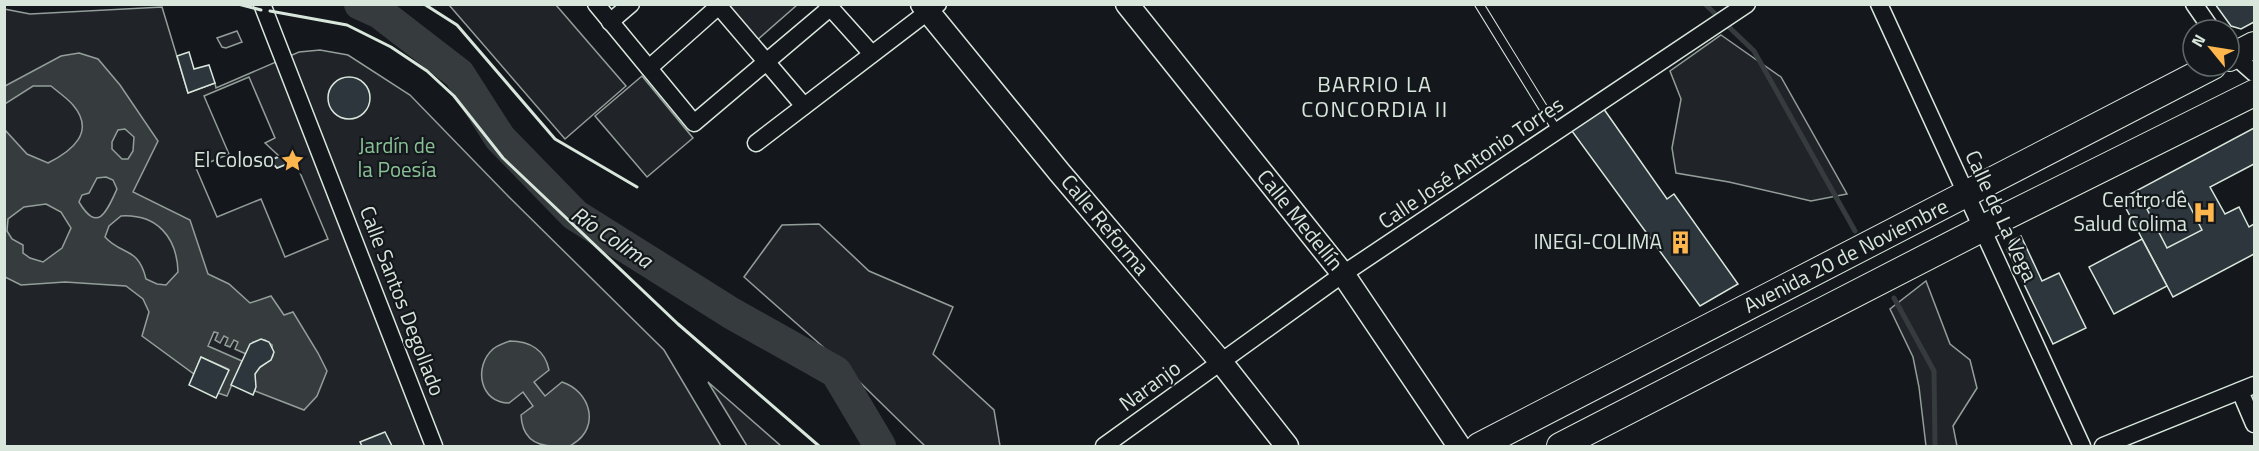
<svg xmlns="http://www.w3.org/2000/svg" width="2259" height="451" font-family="'Titillium Web',sans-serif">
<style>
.green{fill:#202428;stroke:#939e99;stroke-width:1.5;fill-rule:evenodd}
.water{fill:#363b3e;stroke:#939e99;stroke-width:1.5;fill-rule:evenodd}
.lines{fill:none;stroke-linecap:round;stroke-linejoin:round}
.stream{stroke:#363b3e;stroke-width:5}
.river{stroke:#363b3e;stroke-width:32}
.building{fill:#2c363c;stroke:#d8e6dc;stroke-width:1.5;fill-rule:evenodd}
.lane-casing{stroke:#d8e6dc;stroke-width:10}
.street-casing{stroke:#d8e6dc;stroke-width:19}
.secondary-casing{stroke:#d8e6dc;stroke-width:25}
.primary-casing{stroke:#d8e6dc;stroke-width:28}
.lane{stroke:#14181c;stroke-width:8}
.street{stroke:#14181c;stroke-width:16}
.secondary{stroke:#14181c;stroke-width:22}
.primary{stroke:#14181c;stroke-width:26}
.wall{stroke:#d8e6dc;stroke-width:3}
.labels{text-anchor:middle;stroke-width:4.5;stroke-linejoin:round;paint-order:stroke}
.park-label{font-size:21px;fill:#8ac095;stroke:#14181c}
.poi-label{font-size:21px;fill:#d8e6dc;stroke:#14181c;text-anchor:end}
.street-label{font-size:21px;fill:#d8e6dc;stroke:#14181c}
.neighbourhood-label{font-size:22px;letter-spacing:1.5px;fill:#d8e6dc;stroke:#14181c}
.water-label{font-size:22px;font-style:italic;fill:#d8e6dc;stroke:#14181c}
</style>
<rect width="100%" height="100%" fill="#14181c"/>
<g class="green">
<path d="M729,4L797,5L755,42L725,8Z"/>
<path d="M449,5H556L626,86L565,139Z"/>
<path d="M162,7L188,93L215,83L216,88L299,52L320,50L348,55L410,95L509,197L664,350L721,446H5L4,9L30,14ZM249,77L275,138L265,143L279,156L270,160L277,168L295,161L328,239L285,257L261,199L217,217L196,168L229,154L204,96Z"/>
<path d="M237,31L242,42L226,48L222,47L217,38Z"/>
<path d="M1721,35L1781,77L1847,194L1811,201L1729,182L1676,173L1672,148L1681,99L1670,71Z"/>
<path d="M642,76L693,138L647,177L595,116Z"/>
<path d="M819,224L869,271L953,307L933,354L994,410L1000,446H925L830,353L744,277L782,225Z"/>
<path d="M1926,281L1950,344L1970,360L1977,388L1953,426L1957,446H1926L1919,387L1913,357L1890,309Z"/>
<path d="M708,382L781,446H747Z"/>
</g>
<g class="water">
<path d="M79,53L98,59L120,85L158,141L133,192L190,220L208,274L229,284L250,303L271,296L284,315L293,312L318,353L327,371L317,396L304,410L255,391C256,386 254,380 255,375C256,366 269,364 273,356L272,345L265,340L253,342L246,354L235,349L238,342L234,340L230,347L225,345L228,338L224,336L220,343L215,340L218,333L214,332L208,346L242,361L227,396L218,393L228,369L201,357L194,374L142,336L149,312L143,299L126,286L65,282L21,285L5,277V130L27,154L48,163C72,151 96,132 73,105C67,98 58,92 51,86H33L5,104V86L61,56ZM125,129L134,137L133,151L128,159H122L112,149V142L118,130ZM106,177L113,180L117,189C107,211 98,234 79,202L82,195L89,193L97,178ZM46,204L61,212L71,228L62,248L43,262L30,258L23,253V245L12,239L7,231L8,219L24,207ZM121,216C157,214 177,237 178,272L166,285L157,284L146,279C138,246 122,256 105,237L109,226Z"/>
<path d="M510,341C530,341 545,350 549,370L534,382L545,396L562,382C590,391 601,427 573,444C568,448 561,446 554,446C534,446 522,437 521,415L533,406L523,392L509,403C480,403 473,367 493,349C498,345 504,343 510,341Z"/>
</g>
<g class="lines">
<g class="stream">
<path d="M1705,4L1754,51L1855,231"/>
<path d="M1894,298L1934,371L1935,446"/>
</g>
<path class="river" d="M360,4L380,13L459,74L500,138L575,215L731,313L836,372L880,446"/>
</g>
<g class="building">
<path d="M2215,4H2254V22L2241,29L2231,26Z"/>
<path d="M189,52L194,69L209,65L215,83L188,93L177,56Z"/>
<circle cx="349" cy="98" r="21"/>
<path d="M1601,105L1667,199L1674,194L1738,284L1700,306L1569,127Z"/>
<path d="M2254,128V164L2210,187L2225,214L2239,207L2249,227L2254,224V254L2173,297L2121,199ZM2179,197L2194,229L2170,241L2154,209Z"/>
<path d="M279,157L287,164L277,168L270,160Z"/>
<path d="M2182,191L2202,230L2167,248L2147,209Z"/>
<path d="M2021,236L2042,281L2059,273L2086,328L2053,344L2007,249L2011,241Z"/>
<path d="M2142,239L2167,286L2114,314L2089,267Z"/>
<path d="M261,339L269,342L274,352L271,360L260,367L255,374L256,387L253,395L231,385L250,344Z"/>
<path d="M201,357L229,370L216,398L189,385Z"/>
<path d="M385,432L392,446H362L360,442Z"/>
</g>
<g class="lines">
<defs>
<path id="lane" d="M1479,4L1558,132"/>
<g id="street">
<path d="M262,4L434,446"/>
<path d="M596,4L694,123L830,8"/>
<path d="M717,4L804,106"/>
<path d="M827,4L872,54"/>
<path d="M1879,4L2082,446"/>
<path d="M2194,4L2212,30"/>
<path d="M610,22L631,4"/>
<path d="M2229,51L2254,73"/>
<path d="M649,68L721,4"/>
<path d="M756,143L938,4"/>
<path d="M2240,391L2254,424"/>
<path d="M1104,446L1343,274L1747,4"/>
<path d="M2103,446L2254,385"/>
</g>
<g id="secondary">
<path d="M922,4L1060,173L1221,362L1287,446"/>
<path d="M1127,4L1343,274L1459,446"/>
</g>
<g id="primary">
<path d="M2229,58L2254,45"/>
<path d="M1479,446L2213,66"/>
<path d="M1560,446L1993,223L2254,93"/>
</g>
</defs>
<use href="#lane" class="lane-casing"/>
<use href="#street" class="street-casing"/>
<use href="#secondary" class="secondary-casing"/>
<use href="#primary" class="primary-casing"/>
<use href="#lane" class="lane"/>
<use href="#street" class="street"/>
<use href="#secondary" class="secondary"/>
<use href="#primary" class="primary"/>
<g class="wall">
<path d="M238,4L261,10"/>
<path d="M424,4L457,25L555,139L637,187"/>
<path d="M270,11L347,25L391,47L427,71L454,96L503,158L678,324L819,446"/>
</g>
</g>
<defs>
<symbol id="sight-bare" viewBox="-9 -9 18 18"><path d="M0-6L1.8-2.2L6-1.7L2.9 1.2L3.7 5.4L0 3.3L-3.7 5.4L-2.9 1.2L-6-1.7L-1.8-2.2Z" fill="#ffb74d" stroke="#14181c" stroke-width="2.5" paint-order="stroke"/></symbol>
<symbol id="hospital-bare" viewBox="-9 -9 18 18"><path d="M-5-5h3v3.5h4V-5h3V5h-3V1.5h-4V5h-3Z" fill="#ffb74d" stroke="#14181c" stroke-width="2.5" paint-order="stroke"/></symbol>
<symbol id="building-bare" viewBox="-9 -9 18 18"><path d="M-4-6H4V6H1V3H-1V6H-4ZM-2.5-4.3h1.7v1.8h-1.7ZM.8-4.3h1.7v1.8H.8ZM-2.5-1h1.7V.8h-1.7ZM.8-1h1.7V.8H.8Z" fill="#ffb74d" stroke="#14181c" stroke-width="2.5" paint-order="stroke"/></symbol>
</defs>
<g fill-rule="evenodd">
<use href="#sight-bare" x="276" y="144" width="33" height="33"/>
<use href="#hospital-bare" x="2188" y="196" width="33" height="33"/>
<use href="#building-bare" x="1664" y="226" width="33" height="33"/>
</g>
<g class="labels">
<g class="park-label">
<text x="397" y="153">Jardín de<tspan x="397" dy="24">la Poesía</tspan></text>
</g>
<g class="poi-label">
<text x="274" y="167">El Coloso</text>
<text x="2187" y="207">Centro de<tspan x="2187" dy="24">Salud Colima</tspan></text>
<text x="1662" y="249">INEGI-COLIMA</text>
</g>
<g class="street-label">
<text transform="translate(1471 163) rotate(-34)" y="7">Calle José Antonio Torres</text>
<text transform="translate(2001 216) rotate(65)" y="7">Calle de La Vega</text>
<text transform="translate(1300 220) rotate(51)" y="7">Calle Medellín</text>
<text transform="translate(1105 225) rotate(50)" y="7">Calle Reforma</text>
<text transform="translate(1846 256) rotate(-27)" y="7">Avenida 20 de Noviembre</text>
<text transform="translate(402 301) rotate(69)" y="7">Calle Santos Degollado</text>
<text transform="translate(1150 386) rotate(-36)" y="7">Naranjo</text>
</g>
<g class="neighbourhood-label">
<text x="1375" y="92">BARRIO LA<tspan x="1375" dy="25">CONCORDIA II</tspan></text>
</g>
<g class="water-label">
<text transform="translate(612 237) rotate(34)" y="8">Río Colima</text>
</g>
</g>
<rect width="2259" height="451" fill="none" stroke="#d8e6dc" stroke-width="12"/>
<g transform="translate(2211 48) rotate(300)"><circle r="28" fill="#14181c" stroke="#626a69" stroke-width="1.5"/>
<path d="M0-4.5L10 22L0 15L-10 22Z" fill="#ffb74d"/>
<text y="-9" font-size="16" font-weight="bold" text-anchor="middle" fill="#d8e6dc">N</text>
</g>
</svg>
